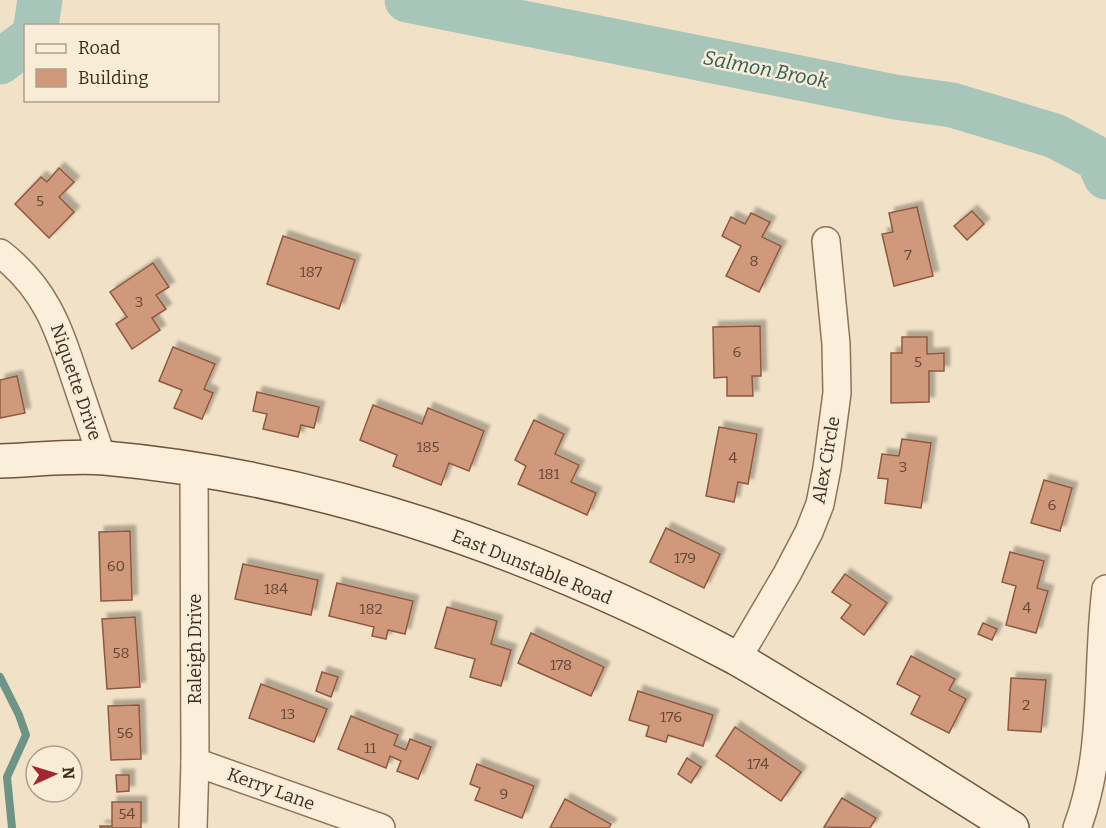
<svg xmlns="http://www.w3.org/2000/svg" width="1106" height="828" font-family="Bitter,serif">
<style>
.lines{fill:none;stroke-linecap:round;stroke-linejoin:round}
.stream{stroke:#6e9488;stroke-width:8}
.river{stroke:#a8c5ba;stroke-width:45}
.building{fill:#d1997b;stroke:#8f593f;stroke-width:1.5;filter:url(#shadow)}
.street-casing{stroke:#8e735b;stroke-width:30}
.secondary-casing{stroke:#70543e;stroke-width:36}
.street{stroke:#fbefdb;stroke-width:27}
.secondary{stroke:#fbefdb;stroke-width:33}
.labels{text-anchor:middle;stroke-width:5;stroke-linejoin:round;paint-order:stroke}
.number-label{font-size:15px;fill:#634736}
.street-label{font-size:18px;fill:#3e2c1f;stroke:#f8ecd7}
.water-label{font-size:20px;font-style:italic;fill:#2e5e58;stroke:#f8ecd7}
</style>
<defs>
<filter id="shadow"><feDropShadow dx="5.5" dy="-5.5" stdDeviation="1.5" flood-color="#0004"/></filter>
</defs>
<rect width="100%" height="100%" fill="#f1e2c7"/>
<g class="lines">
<path class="stream" d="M0,677L19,715L26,735L7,777L12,828"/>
<g class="river">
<path d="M407,0L895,97L952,105L1055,136L1098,159L1106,177"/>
<path d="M36,26L40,0"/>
<path d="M0,62L26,42"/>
</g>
</g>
<g class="building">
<path d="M59,168L74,182L59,197L74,212L49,238L15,204L41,177L47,182Z"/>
<path d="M917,207L933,276L894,286L882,234L893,232L889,213Z"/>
<path d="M972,211L984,224L967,240L954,226Z"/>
<path d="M751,213L770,222L762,237L781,246L759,292L726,276L741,246L722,236L731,217L745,224Z"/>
<path d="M283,236L355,260L339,309L267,284Z"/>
<path d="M153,263L169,287L156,295L166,309L152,318L160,330L132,349L116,324L127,317L110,292Z"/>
<path d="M760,326L761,376H752L753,396H727V377L714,378L713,327Z"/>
<path d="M902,337H927V354L944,353V371H929V402L891,403V353H902Z"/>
<path d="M173,347L215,364L204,389L213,393L202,419L174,408L182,390L159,381Z"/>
<path d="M17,376L25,413L0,418V380Z"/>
<path d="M257,392L319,407L314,428L301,425L298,437L263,429L267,414L253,411Z"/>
<path d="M373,405L422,424L428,408L484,431L469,471L449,463L441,485L393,466L397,455L360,440Z"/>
<path d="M534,420L564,434L555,454L579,465L571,482L596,493L587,515L518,484L526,466L515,460Z"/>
<path d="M719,427L757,434L748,484L738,482L734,502L706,496Z"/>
<path d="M902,439L931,443L921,508L885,503L888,479L878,478L882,454L899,456Z"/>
<path d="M1044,480L1072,488L1060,531L1031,523Z"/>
<path d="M666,528L720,554L704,588L650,562Z"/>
<path d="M130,531L132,600L101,601L99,532Z"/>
<path d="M1010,552L1044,561L1037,588L1048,591L1036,633L1006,625L1016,586L1002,582Z"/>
<path d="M243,564L318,580L311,615L235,599Z"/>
<path d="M845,574L887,603L864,635L841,618L851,605L832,592Z"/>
<path d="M337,583L413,601L405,634L388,630L386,639L372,636L374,627L329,616Z"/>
<path d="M447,607L497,621L491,644L511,650L501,686L470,677L475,659L435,648Z"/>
<path d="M135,617L140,687L107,689L102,619Z"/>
<path d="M983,623L997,629L992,640L978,634Z"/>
<path d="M531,633L604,667L591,696L518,663Z"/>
<path d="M911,656L955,679L949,690L966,699L949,733L911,714L920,696L897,684Z"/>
<path d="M322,672L338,677L331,697L316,691Z"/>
<path d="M1011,678L1046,680L1041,732L1008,730Z"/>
<path d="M261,684L327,709L314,742L249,718Z"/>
<path d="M638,691L713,715L703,746L668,735L666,742L646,736L649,726L629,720Z"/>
<path d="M139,705L141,759L111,760L108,706Z"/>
<path d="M351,716L398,735L394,745L406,750L410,739L431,747L418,779L397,771L401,761L390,756L386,768L338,749Z"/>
<path d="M735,727L801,772L781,801L716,756Z"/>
<path d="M687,758L701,767L691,783L678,774Z"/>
<path d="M477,764L534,786L522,818L475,800L480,788L470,784Z"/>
<path d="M116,775H129V791L117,792Z"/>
<path d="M842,798L876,818L870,828L824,827Z"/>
<path d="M565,799L611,824L609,828H550Z"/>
<path d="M112,802H141V828H100V826H112Z"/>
</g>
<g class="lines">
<defs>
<g id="street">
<path d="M0,253C45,288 58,326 75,378C84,405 93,431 102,458"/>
<path d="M737,659L787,574L809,532L820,504L827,468L837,393L836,344L826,241"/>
<path d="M195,762L381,828"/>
<path d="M193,828L195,762L194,470"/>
<path d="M1077,828C1106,751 1096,669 1106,589"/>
</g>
<path id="secondary" d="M0,461C33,460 72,455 105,458C327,478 540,554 736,658C761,672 786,688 811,703C879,744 946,786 1012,828"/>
</defs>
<use href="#street" class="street-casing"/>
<use href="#secondary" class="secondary-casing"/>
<use href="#street" class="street"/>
<use href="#secondary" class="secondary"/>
</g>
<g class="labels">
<g class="number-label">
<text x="40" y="206">5</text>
<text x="908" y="260">7</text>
<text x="754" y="266">8</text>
<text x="311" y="277">187</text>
<text x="139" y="307">3</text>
<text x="737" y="357">6</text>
<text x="918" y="367">5</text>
<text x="428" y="452">185</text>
<text x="733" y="463">4</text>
<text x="903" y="472">3</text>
<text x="549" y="479">181</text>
<text x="1052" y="510">6</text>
<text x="685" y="563">179</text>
<text x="116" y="571">60</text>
<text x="276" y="594">184</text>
<text x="1027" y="613">4</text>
<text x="371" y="614">182</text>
<text x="121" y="658">58</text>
<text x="561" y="670">178</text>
<text x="1026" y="710">2</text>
<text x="288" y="719">13</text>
<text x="671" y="722">176</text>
<text x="125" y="738">56</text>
<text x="370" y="753">11</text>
<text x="758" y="769">174</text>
<text x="504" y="799">9</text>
<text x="127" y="819">54</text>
</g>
<g class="street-label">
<text transform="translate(76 382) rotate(71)" y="6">Niquette Drive</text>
<text transform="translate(826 460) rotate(-80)" y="6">Alex Circle</text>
<text transform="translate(532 567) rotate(22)" y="6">East Dunstable Road</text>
<text transform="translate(195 649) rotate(-90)" y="6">Raleigh Drive</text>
<text transform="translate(271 789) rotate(20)" y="6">Kerry Lane</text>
</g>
<g class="water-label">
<text transform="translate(766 69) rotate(11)" y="7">Salmon Brook</text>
</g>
</g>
<rect x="24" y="24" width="195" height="78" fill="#f8ecd7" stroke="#ae9f8d" stroke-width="1.5"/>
<rect x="36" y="44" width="30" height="9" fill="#fbefdb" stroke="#ae9f8d" stroke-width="1.5"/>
<text x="78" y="54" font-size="18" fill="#3e2c1f">Road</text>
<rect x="36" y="69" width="30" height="18" fill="#d1997b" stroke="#ae9f8d" stroke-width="1.5"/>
<text x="78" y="84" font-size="18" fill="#3e2c1f">Building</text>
<g transform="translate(54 774) rotate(86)"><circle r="28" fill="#f8ecd7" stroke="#ae9f8d" stroke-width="1.5"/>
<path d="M0-4.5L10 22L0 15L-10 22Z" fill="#a12730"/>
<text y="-9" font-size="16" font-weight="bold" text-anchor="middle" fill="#3e2c1f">N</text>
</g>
</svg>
